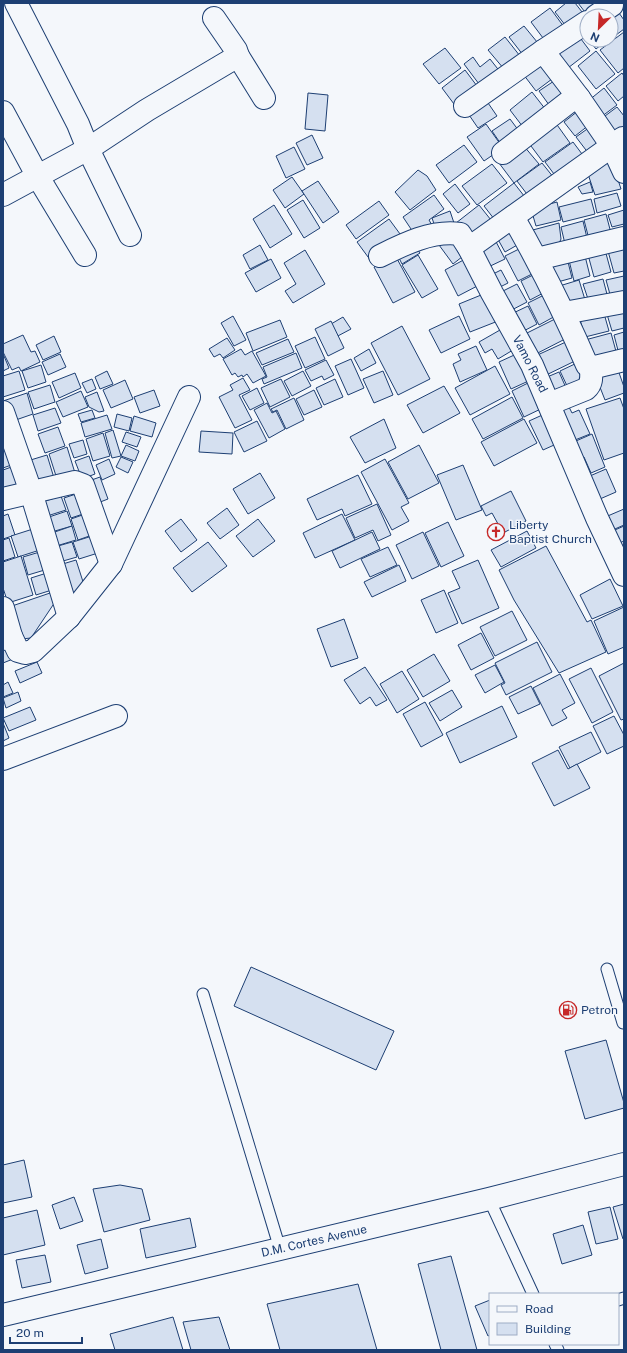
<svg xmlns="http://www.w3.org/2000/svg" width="627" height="1353" font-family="'Public Sans',sans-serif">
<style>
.building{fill:#d5e0f0;stroke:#1d3f73}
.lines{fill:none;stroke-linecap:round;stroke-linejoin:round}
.lane-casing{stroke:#1d3f73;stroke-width:13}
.street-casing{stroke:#1d3f73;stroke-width:24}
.highway-casing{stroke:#1d3f73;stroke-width:24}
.lane{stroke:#f4f7fb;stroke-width:11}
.street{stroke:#f4f7fb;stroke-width:22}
.highway{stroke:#f4f7fb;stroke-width:22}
.labels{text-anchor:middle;stroke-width:3;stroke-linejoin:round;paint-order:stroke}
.street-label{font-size:12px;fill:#1d3f73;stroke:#f4f7fb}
.poi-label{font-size:12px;fill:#1d3f73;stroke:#f4f7fb;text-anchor:start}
</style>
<rect width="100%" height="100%" fill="#f4f7fb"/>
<g class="building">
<path d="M566,3H575L586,17L569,30L555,12Z"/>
<path d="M578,3H602L588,16Z"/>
<path d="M614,6L624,20V29L612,38L611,16Z"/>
<path d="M550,8L567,31L549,46L531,22Z"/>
<path d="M524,26L542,48L527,60L509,37Z"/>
<path d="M624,32V68L618,73L600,50Z"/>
<path d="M578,35L590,51L564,71L552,55Z"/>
<path d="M505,37L520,56L504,69L488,50Z"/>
<path d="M589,40H607L596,49Z"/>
<path d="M445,48L461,68L439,84L423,64Z"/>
<path d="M596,51L615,74L596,89L578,66Z"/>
<path d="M473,57L480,67L490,59L501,73L482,88L464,64Z"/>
<path d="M536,58L552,79L536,91L520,70Z"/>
<path d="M465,70L480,90L457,108L442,88Z"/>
<path d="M622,73L624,76V96L618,101L606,86Z"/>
<path d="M554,81L567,98L552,109L539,91Z"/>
<path d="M604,88L617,105L601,117L588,101Z"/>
<path d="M532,92L546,110L523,127L510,110Z"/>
<path d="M308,93L328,95L325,131L305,129Z"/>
<path d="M486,100L497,116L478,128L467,112Z"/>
<path d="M617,107L624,116V128L614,136L601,119Z"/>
<path d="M578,111L589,125L575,136L564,122Z"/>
<path d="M510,119L522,135L503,147L492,131Z"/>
<path d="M555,122L570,143L543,162L528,142Z"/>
<path d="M486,124L503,148L484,161L467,137Z"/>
<path d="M590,127L603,144L589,154L576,137Z"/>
<path d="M312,135L323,158L307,165L296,143Z"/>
<path d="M573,142L588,162L560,182L545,162Z"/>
<path d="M464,145L477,162L449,183L436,165Z"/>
<path d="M523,145L539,164L514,183L499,163Z"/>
<path d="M294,147L305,169L286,178L276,156Z"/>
<path d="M611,158L621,189L595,195L585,165Z"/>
<path d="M542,163L558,183L533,202L517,181Z"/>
<path d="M492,164L507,183L477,205L462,186Z"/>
<path d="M418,170L427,176L436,190L410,210L395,192Z"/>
<path d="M292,177L304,194L285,208L273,190Z"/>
<path d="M318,181L339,212L323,223L302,191Z"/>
<path d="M590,182L593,192L582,194L578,187Z"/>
<path d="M514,183L528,201L498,224L484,206Z"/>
<path d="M455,184L470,204L458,213L443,194Z"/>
<path d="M617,193L621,206L597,213L594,199Z"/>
<path d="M434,195L444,209L429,220L433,227L417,238L403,217Z"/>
<path d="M591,199L595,214L563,222L559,207Z"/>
<path d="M303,200L320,228L304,238L287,210Z"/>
<path d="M379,201L389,215L356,239L346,225Z"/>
<path d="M557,202L561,220L536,226L531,209Z"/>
<path d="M274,205L292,234L270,248L253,219Z"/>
<path d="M479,205L495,225L471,243L456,223Z"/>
<path d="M624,210V224L612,227L608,215Z"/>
<path d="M450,211L456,229L438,235L432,218Z"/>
<path d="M606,214L612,237L590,243L584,220Z"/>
<path d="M389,219L403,238L371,261L357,242Z"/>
<path d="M583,221L587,238L565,244L561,227Z"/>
<path d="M559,223L561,239L556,250L537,255L529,231Z"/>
<path d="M509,226L519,244L505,252L495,234Z"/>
<path d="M452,235L467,253L453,264L439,245Z"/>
<path d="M493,236L505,259L482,270L471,248Z"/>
<path d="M413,242L420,253L402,264L396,252Z"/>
<path d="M260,245L268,260L250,269L243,255Z"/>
<path d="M525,246L538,271L518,281L505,256Z"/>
<path d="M604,246L611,272L594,277L587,251Z"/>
<path d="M624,248V271L614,273L608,251Z"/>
<path d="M305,250L325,284L293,303L285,291L296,284L284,263Z"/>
<path d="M584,252L590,276L574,281L568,256Z"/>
<path d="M566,254L572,278L554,283L543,260Z"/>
<path d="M395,255L415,292L393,303L374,267Z"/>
<path d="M418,255L438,289L422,298L402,265Z"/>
<path d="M469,257L483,283L458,296L445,270Z"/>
<path d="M271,259L281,278L256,292L245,273Z"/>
<path d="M501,270L508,283L494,290L487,277Z"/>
<path d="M539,272L549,290L530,300L521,281Z"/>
<path d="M624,276V294L611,298L606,280Z"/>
<path d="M603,279L608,298L589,302L583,284Z"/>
<path d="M579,280L586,303L563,310L556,287Z"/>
<path d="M517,284L527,302L506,313L497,294Z"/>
<path d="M486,293L498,321L470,332L459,304Z"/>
<path d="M548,293L559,314L539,325L528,303Z"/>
<path d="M528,306L537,324L516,335L507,316Z"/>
<path d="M624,306V328L612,331L606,311Z"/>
<path d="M603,310L609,331L585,337L579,316Z"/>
<path d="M233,316L246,340L234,346L221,323Z"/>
<path d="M459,316L470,339L441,353L429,330Z"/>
<path d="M343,317L351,329L334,338L326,327Z"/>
<path d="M557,318L567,338L530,357L519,337Z"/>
<path d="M280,320L287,337L253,351L246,333Z"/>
<path d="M331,321L344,348L328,356L315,329Z"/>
<path d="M402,326L430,379L398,395L371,343Z"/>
<path d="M507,326L518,347L498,359L492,349L485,353L479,342Z"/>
<path d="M624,332V357L620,358L614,335Z"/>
<path d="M611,333L617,355L591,362L585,340Z"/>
<path d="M23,335L31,352L35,351L40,362L21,371L19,367L12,370L3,352V344Z"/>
<path d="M54,336L61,352L43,360L36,345Z"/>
<path d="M315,337L325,359L305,368L295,346Z"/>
<path d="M227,338L235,350L223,358L220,354L214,357L209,349Z"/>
<path d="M288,339L294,352L262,365L256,353Z"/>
<path d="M568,341L577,360L540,378L531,358Z"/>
<path d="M476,346L487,370L460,382L453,364L461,360L458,354Z"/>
<path d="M241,349L245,355L252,351L266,376L253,383L247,374L243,377L242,375L238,377L235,373L232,375L223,359Z"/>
<path d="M369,349L376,363L361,371L354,358Z"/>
<path d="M523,351L535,378L511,389L499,362Z"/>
<path d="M296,353L302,368L264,384L262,379L267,377L263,367Z"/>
<path d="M60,354L66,367L48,375L42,362Z"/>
<path d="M4,356L9,368L3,371V357Z"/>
<path d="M351,359L364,388L348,395L335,366Z"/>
<path d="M326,360L334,375L324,380L322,376L311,381L305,370Z"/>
<path d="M579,362L588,381L569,390L560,371Z"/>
<path d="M616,364L624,387V393L605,400L594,372Z"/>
<path d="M41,365L46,382L28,388L22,371Z"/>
<path d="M495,366L510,394L470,415L455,388Z"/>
<path d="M19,371L25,390L3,397V376Z"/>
<path d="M107,371L113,384L100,389L95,377Z"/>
<path d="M303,371L311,386L292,396L284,381Z"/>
<path d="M383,371L393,395L374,403L363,379Z"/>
<path d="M559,372L567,390L549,399L540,380Z"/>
<path d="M75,373L81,388L59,398L52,382Z"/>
<path d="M243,378L250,390L239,395L252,420L235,428L219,397L233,390L230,385Z"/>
<path d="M92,379L96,389L87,393L82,383Z"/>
<path d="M281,379L290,397L270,407L261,388Z"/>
<path d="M335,379L343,397L324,405L316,388Z"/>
<path d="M536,379L549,405L524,417L512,391Z"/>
<path d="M125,380L133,399L111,408L103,390Z"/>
<path d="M50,385L55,402L34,409L28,392Z"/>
<path d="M444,386L460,413L423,433L407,405Z"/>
<path d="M257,388L264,403L250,410L242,396Z"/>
<path d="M154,390L160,406L140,413L134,397Z"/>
<path d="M314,390L322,407L304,415L296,399Z"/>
<path d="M81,391L88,407L63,417L56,402Z"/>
<path d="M97,392L104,411L99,412L89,407L85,397Z"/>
<path d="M27,393L33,414L10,422L3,401Z"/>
<path d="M512,397L523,418L483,439L472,419Z"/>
<path d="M294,398L304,420L286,429L277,410L273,412L271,409Z"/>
<path d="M620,398L624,409V453L604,460L586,409Z"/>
<path d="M267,403L272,413L276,411L285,429L269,438L254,410Z"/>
<path d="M568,405L572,413L579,410L590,434L570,442L555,410Z"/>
<path d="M55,408L61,423L38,431L33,415Z"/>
<path d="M92,410L95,418L81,422L78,414Z"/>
<path d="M549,412L563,441L543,450L529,421Z"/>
<path d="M117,414L132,418L129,431L114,427Z"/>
<path d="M107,415L112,429L85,437L81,423Z"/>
<path d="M134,416L156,423L152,437L130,431Z"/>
<path d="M384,419L396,448L365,463L350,437Z"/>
<path d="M524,419L537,443L494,466L481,442Z"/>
<path d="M257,421L267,441L244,452L234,432Z"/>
<path d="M58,427L65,446L45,453L38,434Z"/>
<path d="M113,430L121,456L112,458L105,433Z"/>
<path d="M201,431L233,433L232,454L199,452Z"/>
<path d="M126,432L141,437L137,447L122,442Z"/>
<path d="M103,433L110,456L93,461L86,439Z"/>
<path d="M592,434L605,467L591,473L584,457L575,461L569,444Z"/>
<path d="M83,440L87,454L74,458L69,444Z"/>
<path d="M126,445L139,451L135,461L121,456Z"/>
<path d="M419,445L439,483L408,499L388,462Z"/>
<path d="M9,447L14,464L3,468V449Z"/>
<path d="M67,447L75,473L57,479L49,454Z"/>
<path d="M47,455L54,478L32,485L24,462Z"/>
<path d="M89,456L95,474L82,479L75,461Z"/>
<path d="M121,457L133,462L128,473L116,467Z"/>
<path d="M109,459L115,474L102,480L96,465Z"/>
<path d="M385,459L409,503L401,507L409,521L392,530L361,472Z"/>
<path d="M17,465L24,486L3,494V470Z"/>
<path d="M463,465L482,510L456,520L437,475Z"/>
<path d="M606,469L616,492L593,502L583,479Z"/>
<path d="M260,473L275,498L248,514L233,489Z"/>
<path d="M358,475L372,504L345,516L342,509L317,520L307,499Z"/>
<path d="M100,477L108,499L95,504L86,482Z"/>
<path d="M511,491L526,521L503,533L492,513L486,516L481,506Z"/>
<path d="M79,493L86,513L71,518L64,498Z"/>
<path d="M61,496L66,510L44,517L39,503Z"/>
<path d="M377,504L391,535L378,541L373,530L355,538L346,518Z"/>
<path d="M227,508L239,525L220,539L207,523Z"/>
<path d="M624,509V525L608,532L603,518Z"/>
<path d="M67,511L72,526L48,533L43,519Z"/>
<path d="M88,513L95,534L78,540L71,519Z"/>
<path d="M8,514L15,535L3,539V516Z"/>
<path d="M342,514L355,540L315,558L303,533Z"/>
<path d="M181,519L197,540L181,552L165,531Z"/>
<path d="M258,519L275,541L253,557L236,536Z"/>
<path d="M448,522L464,556L441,567L425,533Z"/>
<path d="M72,526L76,540L53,547L49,534Z"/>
<path d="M624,526V541L613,546L608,533Z"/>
<path d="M36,528L43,549L18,557L11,536Z"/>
<path d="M527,531L536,548L501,567L491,550Z"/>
<path d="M372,532L380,549L340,568L332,551Z"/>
<path d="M423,532L439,566L412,579L396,545Z"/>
<path d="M92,536L98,553L79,559L73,542Z"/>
<path d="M9,538L15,557L3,561V540Z"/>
<path d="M72,542L77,557L56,563L51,548Z"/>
<path d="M208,542L227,566L192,592L173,568Z"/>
<path d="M546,546L587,622L591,620L606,652L559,673L514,600L499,570Z"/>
<path d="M388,547L397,565L370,577L361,559Z"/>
<path d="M43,551L48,569L28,575L23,557Z"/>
<path d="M21,556L33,595L8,603L3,588V562Z"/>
<path d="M76,560L86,591L66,598L56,566Z"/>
<path d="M478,560L499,608L462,624L448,593L460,588L452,571Z"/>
<path d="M399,565L406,581L372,597L364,582Z"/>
<path d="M50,572L55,589L36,595L31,578Z"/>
<path d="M610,579L623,606L592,619L580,595Z"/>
<path d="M444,590L458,623L436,633L421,600Z"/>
<path d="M53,592L55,602L31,638L21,639L12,606Z"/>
<path d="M624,607V647L608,654L594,621Z"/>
<path d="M512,611L527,640L495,656L480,627Z"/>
<path d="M344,619L358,658L331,667L317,629Z"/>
<path d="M481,633L494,658L471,670L458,645Z"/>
<path d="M537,642L552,672L506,695L501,685L505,683L495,663Z"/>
<path d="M3,647L13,659L3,663Z"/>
<path d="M434,654L450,681L423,697L407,670Z"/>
<path d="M37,662L42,673L20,683L15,671Z"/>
<path d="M624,663V719L621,720L599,676Z"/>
<path d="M495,665L504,682L485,693L475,675Z"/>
<path d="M365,667L387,700L376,706L370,697L360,704L344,680Z"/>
<path d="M591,668L613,712L592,723L569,679Z"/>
<path d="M402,671L419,699L397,713L380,684Z"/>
<path d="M560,674L575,703L562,710L567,718L552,726L533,688Z"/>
<path d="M8,682L13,693L3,697V685Z"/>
<path d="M531,686L540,704L518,714L509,697Z"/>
<path d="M452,690L462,707L440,721L429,703Z"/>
<path d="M18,692L21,701L6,708L3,698Z"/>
<path d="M425,702L443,735L421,747L403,714Z"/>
<path d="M502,706L517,737L460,763L446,733Z"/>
<path d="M30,707L36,720L9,731L3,718Z"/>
<path d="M614,716L624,735V746L607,754L593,726Z"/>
<path d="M3,723L9,738L3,741Z"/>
<path d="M591,732L601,752L570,768L559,747Z"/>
<path d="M558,750L568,769L577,764L590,788L554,806L532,763Z"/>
<path d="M251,967L394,1031L376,1070L234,1006Z"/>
<path d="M606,1040L624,1103V1108L585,1119L565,1051Z"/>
<path d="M24,1160L32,1197L3,1203V1165Z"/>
<path d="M120,1185L142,1189L150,1220L104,1232L93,1189Z"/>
<path d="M74,1197L83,1221L60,1229L52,1205Z"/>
<path d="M624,1204V1239H623L613,1207Z"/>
<path d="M610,1207L618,1239L596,1244L588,1212Z"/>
<path d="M37,1210L45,1245L3,1255V1218Z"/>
<path d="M190,1218L196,1247L146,1258L140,1229Z"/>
<path d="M583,1225L592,1255L562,1264L553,1234Z"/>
<path d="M101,1239L108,1268L85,1274L77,1245Z"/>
<path d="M45,1255L51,1282L22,1288L16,1260Z"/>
<path d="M451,1256L477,1350H441L418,1264Z"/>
<path d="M358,1284L377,1350H280L267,1304Z"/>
<path d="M490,1300V1335L488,1336L475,1306Z"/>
<path d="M173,1317L183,1350H115L110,1334Z"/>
<path d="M219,1317L230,1350H191L183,1322Z"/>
</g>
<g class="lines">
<defs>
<g id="lane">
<path d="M607,969L623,1023"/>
<path d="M203,994L280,1249"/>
<path d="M489,1199L533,1294"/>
<path d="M618,1300L624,1298"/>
<path d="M555,1344L558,1350"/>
</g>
<g id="street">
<path d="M16,3L78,124L88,149L130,235"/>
<path d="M596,16L612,5"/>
<path d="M238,56L264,98"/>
<path d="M579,98L543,51L587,22"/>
<path d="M465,106L543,51"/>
<path d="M3,112L38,177L85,255"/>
<path d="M503,153L570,101L579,98L612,146L623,138"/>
<path d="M3,195L88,149L147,110L238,56L236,50L214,18"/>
<path d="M513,217C541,266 565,314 587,365L595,367L624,360"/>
<path d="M469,248L612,146L624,172"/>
<path d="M380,256C404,244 432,230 460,234L469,248L492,293L532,365L597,518L624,575"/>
<path d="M537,259L624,238"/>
<path d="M564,313L624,302"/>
<path d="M549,404L586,389C593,383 591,375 591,366"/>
<path d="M3,412L31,492L69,617"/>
<path d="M3,499L75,482L83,485L111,564"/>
<path d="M3,608L11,636L3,639"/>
<path d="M11,636L18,651L25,653L33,651L69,617L111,564L189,397"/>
<path d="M3,759L116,716"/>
</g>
<path id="highway" d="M3,1315L489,1199L624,1164"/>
</defs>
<use href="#lane" class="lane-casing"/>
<use href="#street" class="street-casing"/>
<use href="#highway" class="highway-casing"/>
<use href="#lane" class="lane"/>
<use href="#street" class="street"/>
<use href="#highway" class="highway"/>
</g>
<defs>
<symbol id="church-ring" viewBox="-11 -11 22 22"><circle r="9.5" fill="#f4f7fb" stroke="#c62828" stroke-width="1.5"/><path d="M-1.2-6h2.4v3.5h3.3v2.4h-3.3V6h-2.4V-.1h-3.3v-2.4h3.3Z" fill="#c62828"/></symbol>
<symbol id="fuel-ring" viewBox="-11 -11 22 22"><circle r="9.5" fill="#f4f7fb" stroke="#c62828" stroke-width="1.5"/><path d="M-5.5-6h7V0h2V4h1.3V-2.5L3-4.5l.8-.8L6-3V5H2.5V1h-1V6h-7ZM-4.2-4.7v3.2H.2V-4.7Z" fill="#c62828"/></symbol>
</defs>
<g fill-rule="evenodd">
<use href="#church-ring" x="486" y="522" width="20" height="20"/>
<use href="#fuel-ring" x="558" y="1000" width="20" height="20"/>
</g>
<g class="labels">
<g class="street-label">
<text transform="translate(530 364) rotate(63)" y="4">Vamo Road</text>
<text transform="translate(314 1241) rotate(-13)" y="4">D.M. Cortes Avenue</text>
</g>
<g class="poi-label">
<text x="509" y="529">Liberty<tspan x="509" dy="14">Baptist Church</tspan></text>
<text x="581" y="1014">Petron</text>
</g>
</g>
<rect width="627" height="1353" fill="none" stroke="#1d3f73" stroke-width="8"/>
<rect x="489" y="1293" width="130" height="52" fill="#f4f7fb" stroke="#9eadc5"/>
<rect x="497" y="1306" width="20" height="6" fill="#f4f7fb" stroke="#9eadc5"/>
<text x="525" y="1313" font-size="12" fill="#1d3f73">Road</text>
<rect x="497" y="1323" width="20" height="12" fill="#d5e0f0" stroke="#9eadc5"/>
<text x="525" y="1333" font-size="12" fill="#1d3f73">Building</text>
<g transform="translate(599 28) rotate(204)"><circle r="19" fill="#f4f7fb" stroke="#9eadc5"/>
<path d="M0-3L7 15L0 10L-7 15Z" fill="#c62828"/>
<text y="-6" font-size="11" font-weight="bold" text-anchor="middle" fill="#1d3f73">N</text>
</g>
<path d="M10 1337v6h72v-6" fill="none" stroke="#1d3f73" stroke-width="2"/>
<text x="16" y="1337" font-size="12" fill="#1d3f73" stroke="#f4f7fb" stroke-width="3" paint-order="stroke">20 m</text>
</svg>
